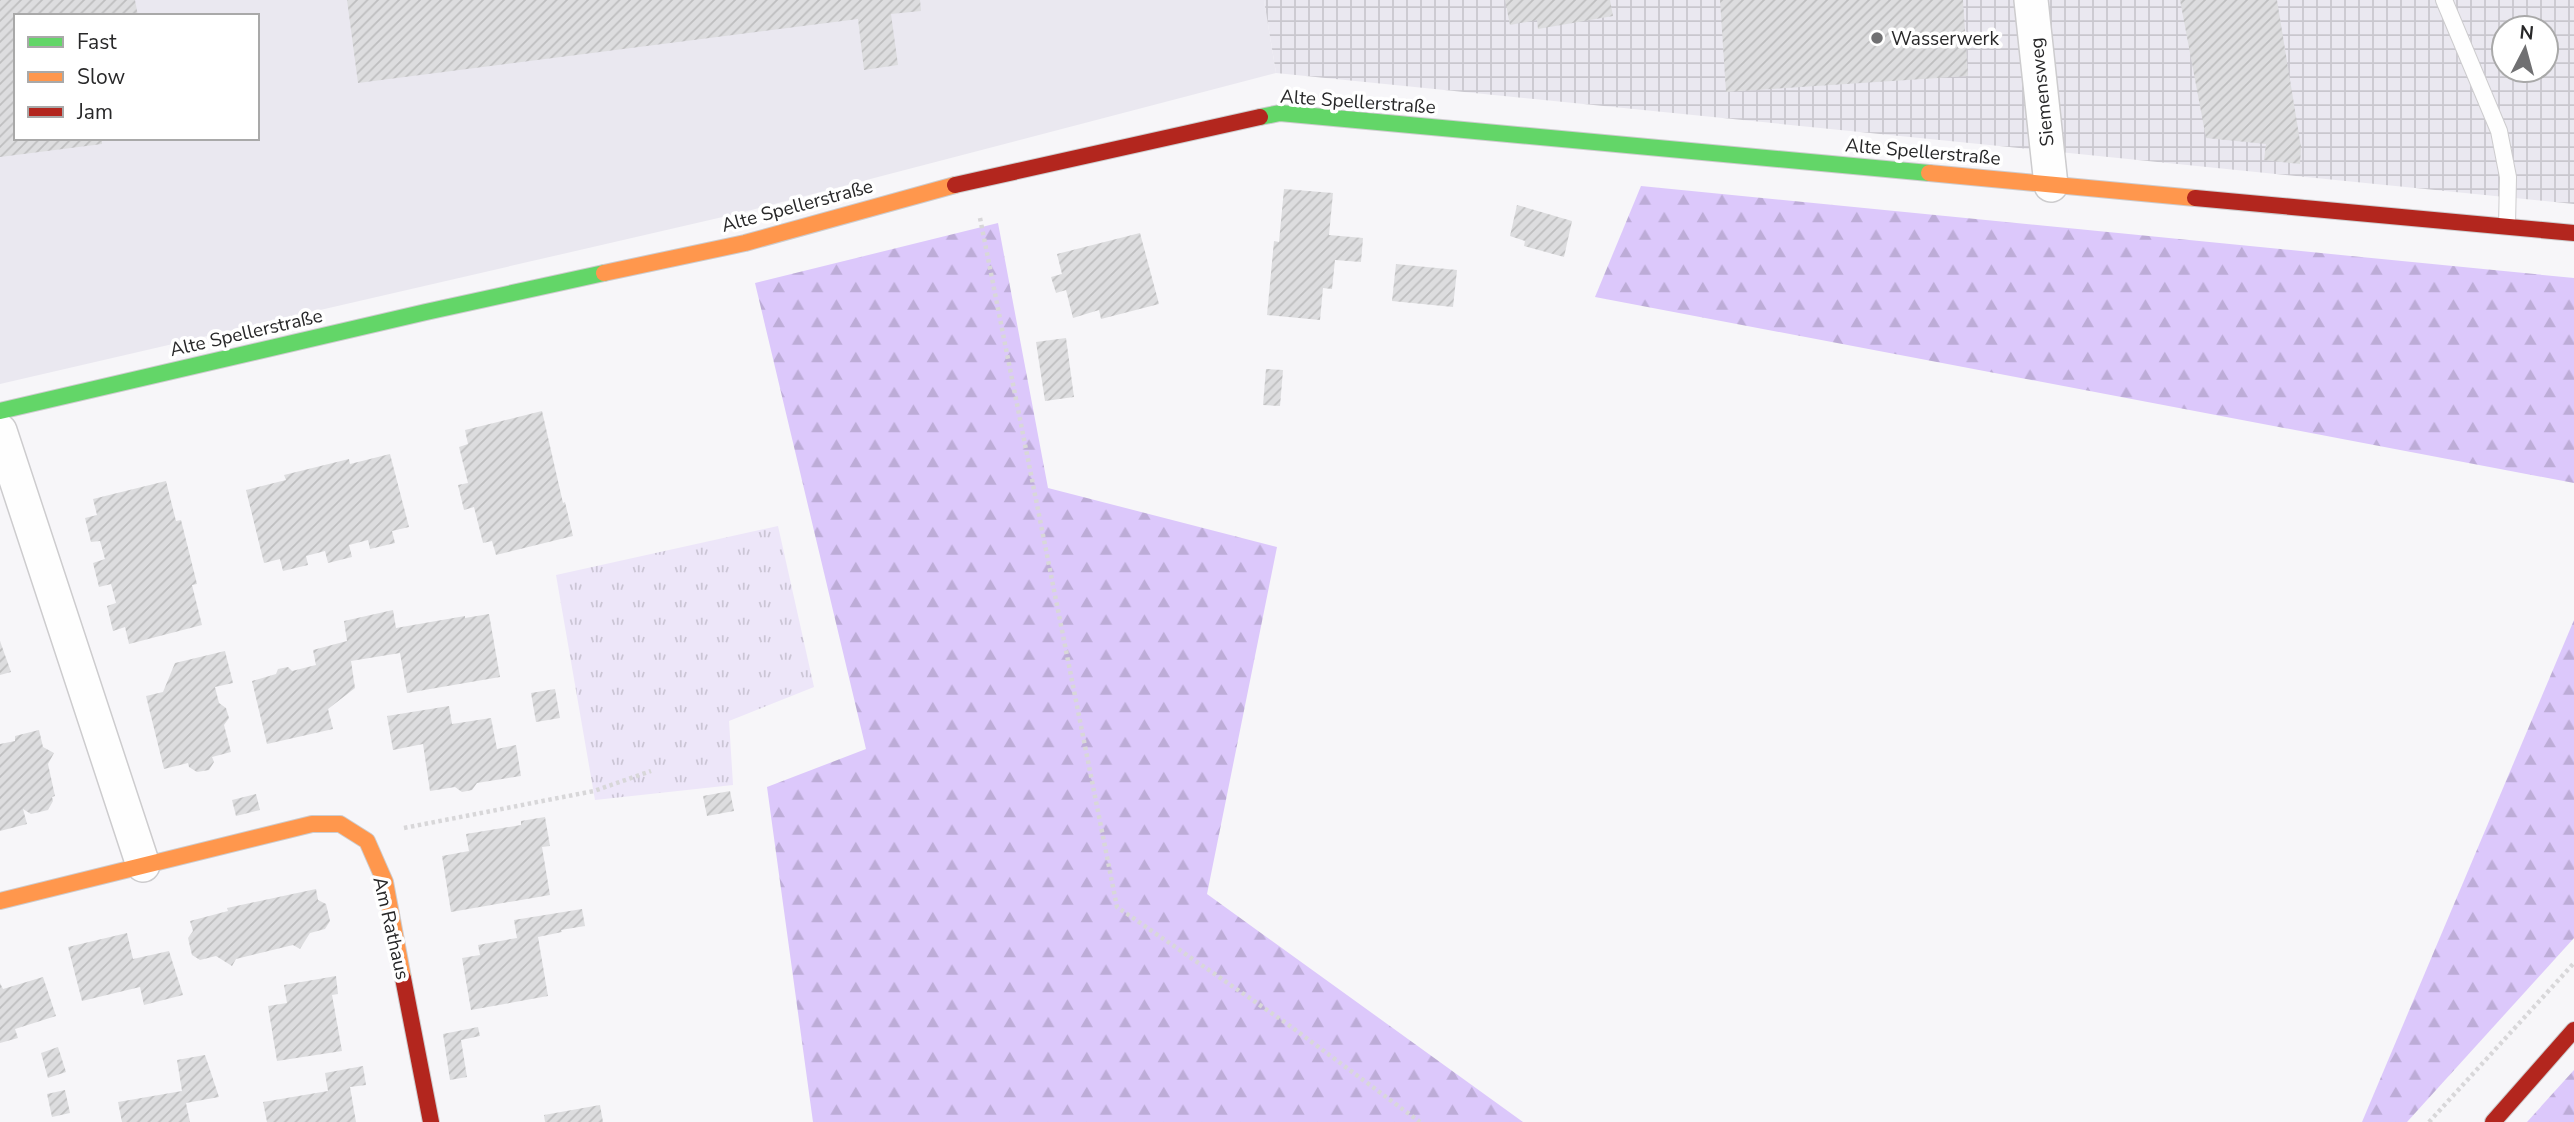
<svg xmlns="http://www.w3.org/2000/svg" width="2574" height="1122" font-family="'Nunito Sans',sans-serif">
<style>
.built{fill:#eae8f0;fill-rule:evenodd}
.industrial{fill:url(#industrial-grid);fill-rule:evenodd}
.forest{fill:url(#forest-firs)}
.park{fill:url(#park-tufts)}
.building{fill:url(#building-hatch)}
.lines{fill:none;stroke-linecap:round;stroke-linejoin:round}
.lane-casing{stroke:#cdccce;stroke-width:18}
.street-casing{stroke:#cdccce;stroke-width:36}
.fast-casing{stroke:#cdccce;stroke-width:18}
.slow-casing{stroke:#cdccce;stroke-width:18}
.jam-casing{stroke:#cdccce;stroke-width:18}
.path{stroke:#d8d7d9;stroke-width:4.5;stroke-dasharray:3.5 3.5;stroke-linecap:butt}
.lane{stroke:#fefefe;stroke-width:16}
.street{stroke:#fefefe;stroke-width:33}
.fast{stroke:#63d668;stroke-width:16}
.slow{stroke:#ff974d;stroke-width:16}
.jam{stroke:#b3261e;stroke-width:16}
.poi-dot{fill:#707072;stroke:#fff;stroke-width:2.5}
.labels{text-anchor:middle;stroke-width:7;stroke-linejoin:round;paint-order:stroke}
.poi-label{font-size:19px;fill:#282829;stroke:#fff;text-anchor:start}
.street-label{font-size:19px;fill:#282829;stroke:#fff}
</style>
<defs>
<pattern id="industrial-grid" width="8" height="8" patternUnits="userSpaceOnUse" patternTransform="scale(1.75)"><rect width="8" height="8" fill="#eae8f0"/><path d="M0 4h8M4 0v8" fill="none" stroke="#c9c7ce"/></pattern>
<pattern id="forest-firs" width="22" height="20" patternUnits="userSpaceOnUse" patternTransform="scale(1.75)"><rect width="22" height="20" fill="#dcc8fb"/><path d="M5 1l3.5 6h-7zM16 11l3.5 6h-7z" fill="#bdacd7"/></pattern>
<pattern id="park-tufts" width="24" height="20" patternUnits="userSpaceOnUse" patternTransform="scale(1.75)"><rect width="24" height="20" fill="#ede6f9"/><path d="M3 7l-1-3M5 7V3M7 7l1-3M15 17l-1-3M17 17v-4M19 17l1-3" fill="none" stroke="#cbc5d5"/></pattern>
<pattern id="building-hatch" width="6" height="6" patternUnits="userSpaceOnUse" patternTransform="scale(1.75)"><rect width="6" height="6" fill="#dddddf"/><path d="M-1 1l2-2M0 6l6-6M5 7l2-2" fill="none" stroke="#bebebf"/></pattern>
</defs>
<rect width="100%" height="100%" fill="#f7f6f9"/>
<path class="built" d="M0,0H1264L1276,73L740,213L0,384ZM16,16H257V138H16Z"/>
<path class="industrial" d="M1264,0H2574V204L1276,73ZM2504,28H2546V70H2504Z"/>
<g class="forest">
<path d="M1641,186L2574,278V483L1595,297Z"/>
<path d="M998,223L1048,488L1277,547L1207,894L1523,1122H813L767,787L866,749L755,283Z"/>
<path d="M2574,620V938L2407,1122H2362Z"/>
<path d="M2574,1070V1122H2527Z"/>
</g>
<path class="park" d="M778,526L814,687L729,721L733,785L595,800L556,575Z"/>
<g class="building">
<path d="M0,0H135L138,16H16V138H102V144L0,157Z"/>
<path d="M347,0H920L921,11L891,14L898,65L864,70L858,19L358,83Z"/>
<path d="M1505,0H1610L1613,16L1538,29L1537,20L1510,25Z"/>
<path d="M1720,0H1963L1968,76L1726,92Z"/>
<path d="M2180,0H2277L2301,147L2300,164L2264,160L2266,144L2206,138Z"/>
<path d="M1284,189L1333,193L1329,235L1363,238L1361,262L1335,260L1332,289L1323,288L1320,320L1267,315L1274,241L1279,242Z"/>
<path d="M1517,205L1572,221L1564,257L1524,246L1525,241L1510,236Z"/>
<path d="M1140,233L1159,304L1101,319L1099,310L1073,318L1066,290L1056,293L1051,277L1062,274L1057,254Z"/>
<path d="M1396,264L1457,270L1453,307L1392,301Z"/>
<path d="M1066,338L1074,397L1045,401L1036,342Z"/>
<path d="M1266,369L1283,370L1280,406L1263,405Z"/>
<path d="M542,411L563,503L565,502L573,536L496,555L492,541L483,543L474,507L464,510L458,485L468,483L459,447L468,444L465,430Z"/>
<path d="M390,454L409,527L392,531L395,543L370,549L368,540L349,545L352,557L328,563L325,551L306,556L308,565L283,571L280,559L264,563L246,490L286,480L284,475L349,459L350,464Z"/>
<path d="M166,481L176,521L181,520L197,584L192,585L202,625L129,644L125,627L113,631L107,606L116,603L111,584L99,587L93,563L105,559L100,541L91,542L85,518L97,515L93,499Z"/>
<path d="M393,610L396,628L465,616V618L489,614L500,677L407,693L400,653L351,661L355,688L328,709L333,729L267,744L252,681L276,674L278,669L288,667L292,671L316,665L313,650L347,641L344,621Z"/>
<path d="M0,641L11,672L0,675Z"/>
<path d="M225,651L233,683L215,687L219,703L226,708L229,718L224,725L231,752L212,757L214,762L209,770L197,772L189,767L188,763L164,769L146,696L163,692L175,663Z"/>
<path d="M555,689L560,718L536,722L531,693Z"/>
<path d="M449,706L452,724L491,718L497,749L516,745L521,776L477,783L472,790L462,792L455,787L430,791L423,744L393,750L387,716Z"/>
<path d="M39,730L43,747L54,753L48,764L55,796L52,797L53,801L48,810L31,814L23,809L27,824L0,831V744L15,741V736Z"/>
<path d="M730,791L734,811L707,816L703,796Z"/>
<path d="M256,794L260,810L236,816L232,800Z"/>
<path d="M545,817L550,846L542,847L550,895L451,912L442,856L469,851L466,834L521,825V821Z"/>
<path d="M316,889L318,900L326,904L330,921L325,929L310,933L300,949L293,945L236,959L232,966L216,956L200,960L192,955L188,938L193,931L190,921L228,911L227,908Z"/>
<path d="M582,909L585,926L561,930L562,932L538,937L548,996L471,1010L462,958L480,955L478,945L517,938L514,920Z"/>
<path d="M127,933L133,959L169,951L183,995L144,1005L140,987L82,1001L68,947Z"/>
<path d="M336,976L338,994L332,995L342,1051L277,1061L268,1006L287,1003L284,985Z"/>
<path d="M43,977L56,1016L15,1029L18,1038L0,1043V983L3,989Z"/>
<path d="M478,1027L480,1036L461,1040L467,1077L450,1080L443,1034Z"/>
<path d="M58,1047L66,1072L48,1078L41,1053Z"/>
<path d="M205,1055L219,1097L186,1103L190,1122H122L118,1102L182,1091L177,1060Z"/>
<path d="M363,1066L366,1085L350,1087L356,1122H267L263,1102L328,1091L325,1073Z"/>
<path d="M65,1090L70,1113L52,1117L47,1094Z"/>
<path d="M600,1105L603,1122H545L544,1115Z"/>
</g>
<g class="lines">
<defs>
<path id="lane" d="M2444,0L2499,131L2508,177L2507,226"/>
<g id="street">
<path d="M2031,0L2051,185"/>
<path d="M0,431L143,865"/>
</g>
<g id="fast">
<path d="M1260,117L1280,113L1929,173"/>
<path d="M0,411L426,312L604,273"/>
</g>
<g id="slow">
<path d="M1929,173L2195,198"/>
<path d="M604,273L745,243L955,185"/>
<path d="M0,901L312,824H340L367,841L385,882L403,978"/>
</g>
<g id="jam">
<path d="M955,185L1260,117"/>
<path d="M2195,198L2574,233"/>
<path d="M403,978L431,1122"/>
<path d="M2493,1122L2574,1030"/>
</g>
</defs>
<use href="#lane" class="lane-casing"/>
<use href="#street" class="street-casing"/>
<use href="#fast" class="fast-casing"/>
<use href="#slow" class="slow-casing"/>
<use href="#jam" class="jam-casing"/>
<g class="path">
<path d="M980,218L1117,907L1286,1023L1420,1122"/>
<path d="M404,828L594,791L651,771"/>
<path d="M2429,1122L2574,963"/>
</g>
<use href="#lane" class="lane"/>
<use href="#street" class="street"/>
<use href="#fast" class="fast"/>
<use href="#slow" class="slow"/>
<use href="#jam" class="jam"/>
</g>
<circle class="poi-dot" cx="1877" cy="38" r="7"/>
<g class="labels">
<g class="poi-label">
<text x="1891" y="45">Wasserwerk</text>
</g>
<g class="street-label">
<text transform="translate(2041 92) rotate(-96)" y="7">Siemensweg</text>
<text transform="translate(1358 101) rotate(4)" y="7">Alte Spellerstraße</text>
<text transform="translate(1923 151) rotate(5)" y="7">Alte Spellerstraße</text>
<text transform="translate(797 205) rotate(-15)" y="7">Alte Spellerstraße</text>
<text transform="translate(246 332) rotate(-13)" y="7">Alte Spellerstraße</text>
<text transform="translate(392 928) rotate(77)" y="7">Am Rathaus</text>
</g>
</g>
<rect x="14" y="14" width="245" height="126" fill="#ffffff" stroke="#a9a9a9" stroke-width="2"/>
<rect x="28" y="37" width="35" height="10" fill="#63d668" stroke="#a9a9a9" stroke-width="2"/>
<text x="77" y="49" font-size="21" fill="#282829">Fast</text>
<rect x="28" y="72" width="35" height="10" fill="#ff974d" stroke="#a9a9a9" stroke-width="2"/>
<text x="77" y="84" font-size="21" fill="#282829">Slow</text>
<rect x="28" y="107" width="35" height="10" fill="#b3261e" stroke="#a9a9a9" stroke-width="2"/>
<text x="77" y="119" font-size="21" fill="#282829">Jam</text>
<g transform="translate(2525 49) rotate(6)"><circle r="33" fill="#ffffff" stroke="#a9a9a9" stroke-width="2"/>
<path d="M0-5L12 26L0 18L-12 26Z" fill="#707072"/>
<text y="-10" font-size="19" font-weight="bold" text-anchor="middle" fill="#282829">N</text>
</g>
</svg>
